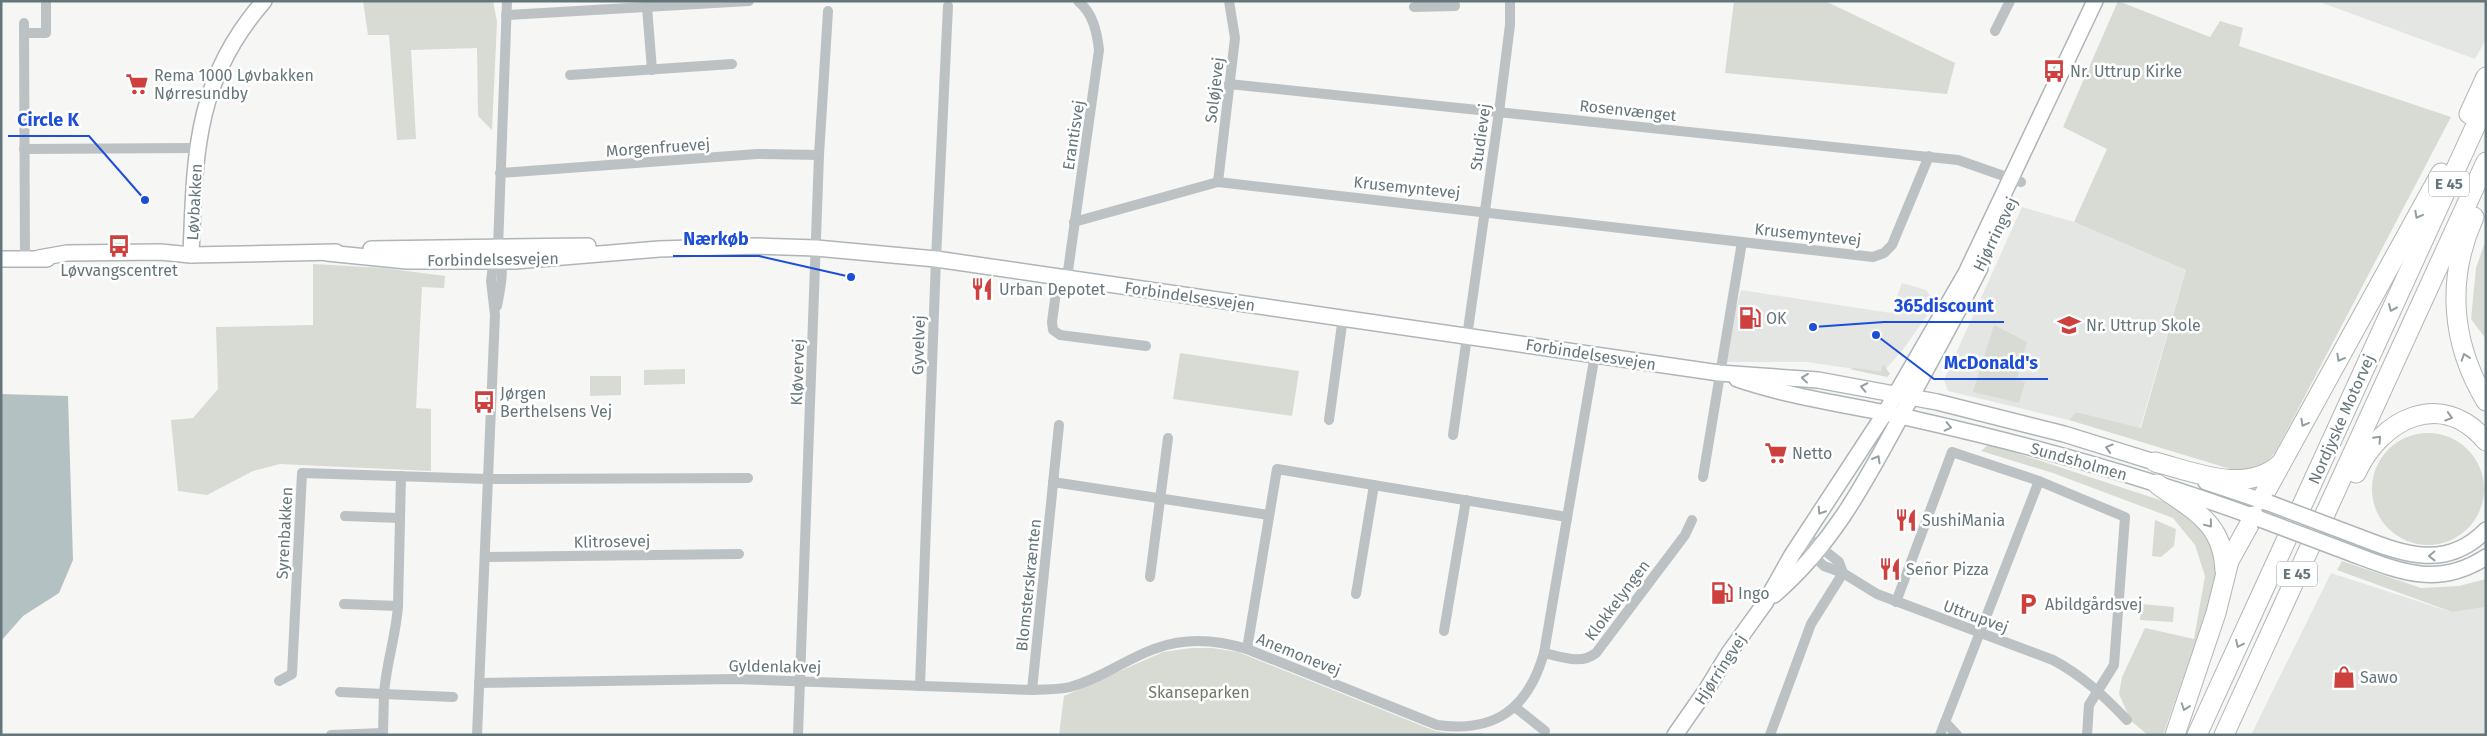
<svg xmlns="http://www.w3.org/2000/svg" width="2487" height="736" font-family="'Fira Sans',sans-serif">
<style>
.built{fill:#e4e6e4}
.green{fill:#d7dbd4}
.water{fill:#b4c1c2}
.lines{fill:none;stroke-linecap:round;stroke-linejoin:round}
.secondary-casing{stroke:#aeb5b8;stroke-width:18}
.highway-casing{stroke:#b0b5b6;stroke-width:21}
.street{stroke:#bcc1c3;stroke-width:10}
.secondary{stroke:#fff;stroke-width:15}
.highway{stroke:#fff;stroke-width:19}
.secondary-bridge-casing{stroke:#aeb5b8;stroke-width:18;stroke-linecap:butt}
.secondary-bridge{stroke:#fff;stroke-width:15}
.oneway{stroke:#939fa3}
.labels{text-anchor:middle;stroke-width:5;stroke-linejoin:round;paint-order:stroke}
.shield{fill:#fff;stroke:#939fa3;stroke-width:1}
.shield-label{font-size:15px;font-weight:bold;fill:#65767b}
.poi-label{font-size:16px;fill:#65767b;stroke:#fff;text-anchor:start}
.street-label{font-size:16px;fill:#65767b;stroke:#fff}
.park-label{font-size:16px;fill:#6f7967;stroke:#fff}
.leader{fill:none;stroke:#1d4ed8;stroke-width:2}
.callout-dot{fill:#1d4ed8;stroke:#fff;stroke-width:2}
.callout-label{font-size:18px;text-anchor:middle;font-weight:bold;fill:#1d4ed8;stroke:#fff;stroke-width:5;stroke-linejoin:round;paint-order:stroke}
</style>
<rect width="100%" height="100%" fill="#f6f6f4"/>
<g class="built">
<path d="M2317,1H2486V39L2475,59Z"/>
<path d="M2022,207L2074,222L2186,270L2140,428L2076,412L2069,420L1948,391L1944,380Z"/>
<path d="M1902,283L1926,290L1936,303L1902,351L1882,373L1807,362H1727L1735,312L1741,290L1891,313Z"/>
<path d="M2331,573L2451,612L2486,607V735H2251Z"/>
</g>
<g class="green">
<path d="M363,1H493L497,22L492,130L478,116L477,48L411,50L416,139L397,140L389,35H368Z"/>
<path d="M1734,1H1825L1955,63L1947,94L1725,73Z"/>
<path d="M2118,1L2210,37L2220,21L2243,28L2239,46L2451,117L2275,453C2263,466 2254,469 2237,471L2069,420L2076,412L2141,428L2186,270L2074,222L2107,149L2063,127Z"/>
<path d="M2486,239V339L2471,319L2476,268Z"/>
<path d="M313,264L384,268L445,276L444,288L422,287L416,408L431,409V471L280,464L253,471L207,495L178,491L171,420L193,418L218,389L216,327L313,325Z"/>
<path d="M1994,325L2027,342L2017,379L2025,382L2019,403L1973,392Z"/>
<path d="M1180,353L1299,371L1292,416L1173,399Z"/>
<path d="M1883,364L1890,374L1887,377L1849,369L1855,368L1881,372Z"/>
<path d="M685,369V384L644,385V370Z"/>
<path d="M590,376H621V395L590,396Z"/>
<circle cx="2428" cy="489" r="56"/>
<path d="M1989,444L2178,506L2208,532L2219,570L2198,647L2192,653L2163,735H2148L2131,721L2119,694L2122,677L2145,628L2194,639L2205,576L2195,545L2173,518L2053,473L1981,451Z"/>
<path d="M2155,520L2176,529L2174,546L2161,557L2152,556Z"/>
<path d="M2342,561L2421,588L2459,586L2486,579V607L2452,612L2337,570Z"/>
<path d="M2141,604L2174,607L2173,622L2140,620Z"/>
<path d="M1191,648H1212L1238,652L1435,731L1457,734L1483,733L1482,735H1059L1064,696L1163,652Z"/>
</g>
<path class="water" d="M1,394L68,396L73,560L59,593L23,616L1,641Z"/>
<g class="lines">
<defs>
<g id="secondary">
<path d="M371,249L588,246"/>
<path d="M327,253L407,261H515L659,249L757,246L816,248L936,259L1719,373L1818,380L1937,402L2064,434L2164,465"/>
<path d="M191,255C195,155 194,81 264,1"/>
<path d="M39,258L67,253L160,252L191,255L336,252"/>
<path d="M1,259H47"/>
<path d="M1737,379C1796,399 1858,406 1918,420C2034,446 2149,478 2260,519"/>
<path d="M2206,482L2269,503"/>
<path d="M2359,537C2405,555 2447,570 2486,530"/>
<path d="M2353,554C2401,572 2438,588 2486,557"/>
<path d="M1774,595C1833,544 1864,484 1901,416C1927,367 1955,318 1980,268"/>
<path d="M1675,735L1707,689L1729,653L1765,603L1792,555L1885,413L1966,273L2095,1"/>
</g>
<g id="highway">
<path d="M2469,114L2486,77"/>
<path d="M2474,217C2446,279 2451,343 2486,401"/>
<path d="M2155,462C2194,472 2246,495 2280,464"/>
<path d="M2356,473C2381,419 2441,388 2486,441"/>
<path d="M2157,484C2192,510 2223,521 2225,571"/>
<path d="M2261,500L2441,173"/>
<path d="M2175,735L2216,613L2229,561L2254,516"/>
<path d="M2197,735L2486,103"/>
<path d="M2224,735L2486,162"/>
</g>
</defs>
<use href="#secondary" class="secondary-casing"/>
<use href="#highway" class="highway-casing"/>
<g class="street">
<path d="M647,7L652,70"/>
<path d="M1414,7L1455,6L1454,1"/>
<path d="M506,15L749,1"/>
<path d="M24,23L25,259"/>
<path d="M1995,31L2010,1"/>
<path d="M24,33H46V1"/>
<path d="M570,75L732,64"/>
<path d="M1229,84L1958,160L2021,182"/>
<path d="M24,149L197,148"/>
<path d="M500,173L757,154L819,155"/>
<path d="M1218,182L1235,38L1229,1"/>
<path d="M1074,222L1218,182L1873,257L1884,253L1892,245L1929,156"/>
<path d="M1058,277L1052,322L1053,330L1060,335L1146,346"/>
<path d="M1067,278L1099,50C1097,32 1093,13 1078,1"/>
<path d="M497,306C501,286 505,268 498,248L507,1"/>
<path d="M1329,420L1343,317"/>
<path d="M1453,435L1499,112L1510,25V1"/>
<path d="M1703,477L1742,242"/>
<path d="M2039,481L2125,517L2114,665L2089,705L2087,735"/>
<path d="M1053,482L1269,515"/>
<path d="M345,516L399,518"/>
<path d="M1805,535L1839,562L1843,573"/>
<path d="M1800,543L1824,566L1843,573L1877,594L2053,660C2083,676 2104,696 2127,720"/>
<path d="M485,557L739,554"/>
<path d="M1150,577L1168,438"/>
<path d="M1356,594L1374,485"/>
<path d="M1896,602L1952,452L2039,481L1940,735"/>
<path d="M344,604L398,606L401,476"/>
<path d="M1444,631L1466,500"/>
<path d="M1247,649L1277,469L1567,517"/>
<path d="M1544,653C1562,657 1581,665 1596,653L1685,535L1692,520"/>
<path d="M279,681L292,674L302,473L487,479L748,478"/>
<path d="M479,683L734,679L1032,690C1044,689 1058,690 1070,687C1101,679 1127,658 1157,648C1187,637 1218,640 1247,649L1437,725C1495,733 1528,709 1544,653L1595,354"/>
<path d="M920,686L936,259L948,6"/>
<path d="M1032,690L1059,425"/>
<path d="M340,692L384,694C386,664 396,636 398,606"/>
<path d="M1515,707L1545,731"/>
<path d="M1945,722L1957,735"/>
<path d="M331,735L383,733L384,694L453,697"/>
<path d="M477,735L495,315L491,281L494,257"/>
<path d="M798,735L819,155L828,11"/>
<path d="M1770,735L1811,624L1843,573"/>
</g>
<use href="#secondary" class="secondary"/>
<use href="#highway" class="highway"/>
<defs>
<g id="secondary-bridge">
<path d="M2269,503L2359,537"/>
<path d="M2260,519L2353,554"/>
</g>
</defs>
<use href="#secondary-bridge" class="secondary-bridge-casing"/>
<use href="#secondary-bridge" class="secondary-bridge"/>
</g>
<defs><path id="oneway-chevron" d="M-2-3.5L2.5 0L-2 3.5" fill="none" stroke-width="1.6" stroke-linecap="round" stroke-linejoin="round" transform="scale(1.25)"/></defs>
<g class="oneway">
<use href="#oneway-chevron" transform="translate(2418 215) rotate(118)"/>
<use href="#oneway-chevron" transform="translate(2392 308) rotate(114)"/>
<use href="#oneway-chevron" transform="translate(2465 357) rotate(-109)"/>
<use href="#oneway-chevron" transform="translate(2340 358) rotate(119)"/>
<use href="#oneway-chevron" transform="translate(1805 378) rotate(-174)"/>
<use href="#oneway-chevron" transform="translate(1864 387) rotate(-168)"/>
<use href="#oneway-chevron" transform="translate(2449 417) rotate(16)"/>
<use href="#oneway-chevron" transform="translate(2304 423) rotate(119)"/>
<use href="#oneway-chevron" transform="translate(1948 427) rotate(13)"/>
<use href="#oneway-chevron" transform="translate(2378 439) rotate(-47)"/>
<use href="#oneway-chevron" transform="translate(2109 448) rotate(-163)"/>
<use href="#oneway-chevron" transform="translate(1877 459) rotate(-60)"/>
<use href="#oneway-chevron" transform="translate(1821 511) rotate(123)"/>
<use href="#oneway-chevron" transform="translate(2209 524) rotate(51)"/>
<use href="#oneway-chevron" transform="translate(2432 556) rotate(179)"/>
<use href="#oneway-chevron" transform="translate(2239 644) rotate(115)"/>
<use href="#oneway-chevron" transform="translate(2185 707) rotate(109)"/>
</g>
<defs>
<symbol id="bus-bare" viewBox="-9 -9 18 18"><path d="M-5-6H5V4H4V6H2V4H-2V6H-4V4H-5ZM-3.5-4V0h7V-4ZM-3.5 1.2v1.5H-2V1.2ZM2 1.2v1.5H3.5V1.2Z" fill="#cd403d" stroke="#fff" stroke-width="2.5" paint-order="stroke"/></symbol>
<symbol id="supermarket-bare" viewBox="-9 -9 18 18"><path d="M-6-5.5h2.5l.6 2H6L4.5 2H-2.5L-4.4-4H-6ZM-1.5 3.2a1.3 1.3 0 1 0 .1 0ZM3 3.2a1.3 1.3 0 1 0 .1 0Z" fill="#cd403d" stroke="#fff" stroke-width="2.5" paint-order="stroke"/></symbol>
<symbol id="restaurant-bare" viewBox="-9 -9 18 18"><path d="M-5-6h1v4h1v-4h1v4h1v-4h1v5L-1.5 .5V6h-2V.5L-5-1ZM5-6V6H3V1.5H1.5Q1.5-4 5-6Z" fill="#cd403d" stroke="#fff" stroke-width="2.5" paint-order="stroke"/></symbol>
<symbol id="fuel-bare" viewBox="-9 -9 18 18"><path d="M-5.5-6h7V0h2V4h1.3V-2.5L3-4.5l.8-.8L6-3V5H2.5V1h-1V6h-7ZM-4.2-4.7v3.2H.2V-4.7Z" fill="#cd403d" stroke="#fff" stroke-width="2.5" paint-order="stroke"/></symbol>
<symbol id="school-bare" viewBox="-9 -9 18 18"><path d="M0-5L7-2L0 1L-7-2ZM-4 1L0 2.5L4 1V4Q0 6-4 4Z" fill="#cd403d" stroke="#fff" stroke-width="2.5" paint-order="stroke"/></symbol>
<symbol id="parking-bare" viewBox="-9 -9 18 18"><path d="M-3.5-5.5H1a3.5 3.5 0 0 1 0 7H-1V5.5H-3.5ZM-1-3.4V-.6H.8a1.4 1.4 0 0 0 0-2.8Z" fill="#cd403d" stroke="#fff" stroke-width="2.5" paint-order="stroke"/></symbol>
<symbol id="shop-bare" viewBox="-9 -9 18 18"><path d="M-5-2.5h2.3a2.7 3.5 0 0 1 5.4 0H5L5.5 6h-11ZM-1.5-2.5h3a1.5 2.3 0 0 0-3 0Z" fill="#cd403d" stroke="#fff" stroke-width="2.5" paint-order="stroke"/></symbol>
</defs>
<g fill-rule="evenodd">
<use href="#bus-bare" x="2038" y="55" width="32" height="32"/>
<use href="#supermarket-bare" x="121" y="68" width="32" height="32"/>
<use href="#bus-bare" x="103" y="230" width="32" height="32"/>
<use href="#restaurant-bare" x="966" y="273" width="32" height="32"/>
<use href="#fuel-bare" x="1734" y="302" width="32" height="32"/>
<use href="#school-bare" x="2053" y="309" width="32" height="32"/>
<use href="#bus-bare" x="468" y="386" width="32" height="32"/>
<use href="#supermarket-bare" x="1760" y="437" width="32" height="32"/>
<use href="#restaurant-bare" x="1890" y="504" width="32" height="32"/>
<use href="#restaurant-bare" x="1874" y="553" width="32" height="32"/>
<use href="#fuel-bare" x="1706" y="577" width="32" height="32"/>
<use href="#parking-bare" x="2012" y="588" width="32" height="32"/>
<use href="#shop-bare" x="2328" y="661" width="32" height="32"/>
</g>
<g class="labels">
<g class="shield">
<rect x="2429" y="171.5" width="40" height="25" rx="4"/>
<rect x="2277" y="561.5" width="40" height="25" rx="4"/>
</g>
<g class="shield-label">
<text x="2449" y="189">E 45</text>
<text x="2297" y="579">E 45</text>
</g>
<g class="poi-label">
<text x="2070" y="77">Nr. Uttrup Kirke</text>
<text x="154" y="81">Rema 1000 Løvbakken<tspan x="154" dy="18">Nørresundby</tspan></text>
<text x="119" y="276" text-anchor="middle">Løvvangscentret</text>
<text x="999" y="295">Urban Depotet</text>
<text x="1766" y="324">OK</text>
<text x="2086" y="331">Nr. Uttrup Skole</text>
<text x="500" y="399">Jørgen<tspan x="500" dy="18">Berthelsens Vej</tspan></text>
<text x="1792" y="459">Netto</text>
<text x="1922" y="526">SushiMania</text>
<text x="1906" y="575">Señor Pizza</text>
<text x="1738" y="599">Ingo</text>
<text x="2045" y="610">Abildgårdsvej</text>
<text x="2360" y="683">Sawo</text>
</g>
<g class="street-label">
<text transform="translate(1214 90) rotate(-83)" y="6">Soløjevej</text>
<text transform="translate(1628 110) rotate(6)" y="6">Rosenvænget</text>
<text transform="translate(1073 135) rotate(-81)" y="6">Erantisvej</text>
<text transform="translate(1480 137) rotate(-82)" y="6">Studievej</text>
<text transform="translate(658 147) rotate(-4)" y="6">Morgenfruevej</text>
<text transform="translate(1407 187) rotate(6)" y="6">Krusemyntevej</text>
<text transform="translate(194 202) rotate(-87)" y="6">Løvbakken</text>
<text transform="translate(1808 234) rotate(6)" y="6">Krusemyntevej</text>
<text transform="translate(1995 234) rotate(-64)" y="6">Hjørringvej</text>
<text transform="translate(493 259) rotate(-1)" y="6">Forbindelsesvejen</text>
<text transform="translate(1190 296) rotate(8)" y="6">Forbindelsesvejen</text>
<text transform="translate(918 345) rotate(-88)" y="6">Gyvelvej</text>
<text transform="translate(1591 354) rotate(9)" y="6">Forbindelsesvejen</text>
<text transform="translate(797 372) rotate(-88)" y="6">Kløvervej</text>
<text transform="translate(2341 419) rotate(-66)" y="6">Nordjyske Motorvej</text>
<text transform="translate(2079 461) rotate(16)" y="6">Sundsholmen</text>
<text transform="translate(284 533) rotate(-87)" y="6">Syrenbakken</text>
<text transform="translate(612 541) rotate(-1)" y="6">Klitrosevej</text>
<text transform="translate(1028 585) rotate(-84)" y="6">Blomsterskrænten</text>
<text transform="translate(1617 600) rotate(-53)" y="6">Klokkelyngen</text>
<text transform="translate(1976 616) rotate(20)" y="6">Uttrupvej</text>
<text transform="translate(1299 654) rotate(22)" y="6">Anemonevej</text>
<text transform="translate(775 666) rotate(1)" y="6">Gyldenlakvej</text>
<text transform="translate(1720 669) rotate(-57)" y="6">Hjørringvej</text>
</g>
<g class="park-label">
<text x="1199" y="698">Skanseparken</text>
</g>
</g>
<path class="leader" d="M145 200L89 136H8M851 277L759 256H673M1813 327L1884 322H2004M1876 335L1934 379H2048"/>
<g class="callout-dot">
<circle cx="145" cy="200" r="5"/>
<circle cx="851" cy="277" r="5"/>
<circle cx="1813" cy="327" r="5"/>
<circle cx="1876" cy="335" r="5"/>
</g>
<g class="callout-label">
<text x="48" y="126">Circle K</text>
<text x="716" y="245">Nærkøb</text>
<text x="1944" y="312">365discount</text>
<text x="1991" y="369">McDonald's</text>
</g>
<rect width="2487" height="736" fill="none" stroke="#65767b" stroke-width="5"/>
</svg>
